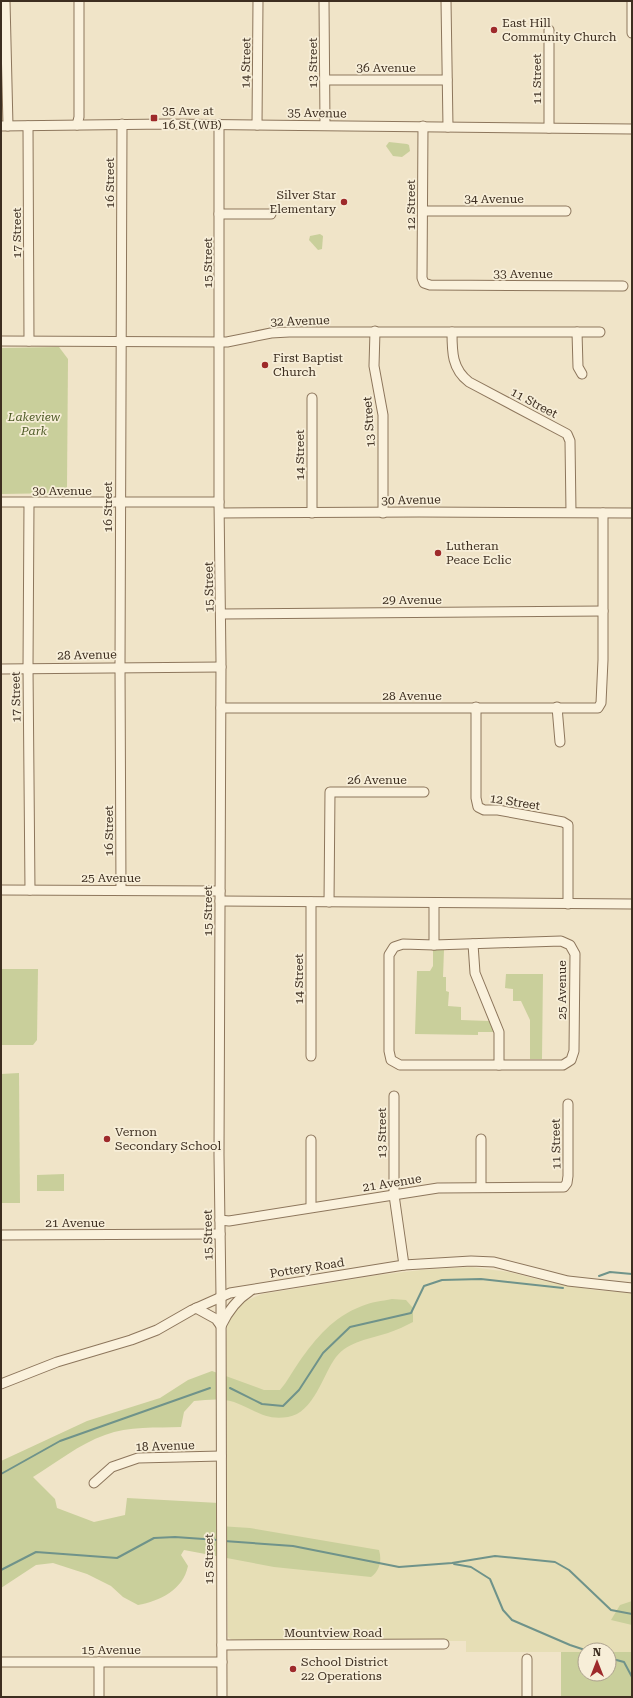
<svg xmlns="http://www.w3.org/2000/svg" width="633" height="1698" font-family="'Roboto Serif',serif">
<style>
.farmland{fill:#e6deb5}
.green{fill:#c9cf9b}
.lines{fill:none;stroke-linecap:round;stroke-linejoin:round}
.stream{stroke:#6f938a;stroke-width:2}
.minor-casing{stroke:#8d765c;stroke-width:11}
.minor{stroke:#faf1dc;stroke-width:9}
.poi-dot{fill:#9e2a2b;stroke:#f7eed8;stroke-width:1.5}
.labels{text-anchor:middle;stroke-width:3.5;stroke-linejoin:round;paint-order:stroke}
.poi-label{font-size:12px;fill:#3d2e20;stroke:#f7eed8;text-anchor:start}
.street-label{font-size:12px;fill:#3d2e20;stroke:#f7eed8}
.park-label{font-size:12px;font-style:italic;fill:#4d5a26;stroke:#f7eed8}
</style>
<rect width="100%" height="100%" fill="#f0e4c8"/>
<path class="farmland" d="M471,1267L509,1272L540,1280L594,1290L632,1293V1652H609V1650H585V1652H466V1641H239L232,1640L228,1637L226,1340L227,1325L232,1312L243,1302L262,1294L379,1275L421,1270Z"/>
<g class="green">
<path d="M389,142L407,144L409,145L410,151L402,157L393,156L386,146Z"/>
<path d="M320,234L323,236L322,249L318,250L309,240L310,236Z"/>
<path d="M59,347L68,359L67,488L64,493L1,494V348Z"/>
<path d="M433,950H444L443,977H446V991L449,992L448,1006L461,1007V1020L489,1021L494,1032H478V1035L415,1034L417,971H430L433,966Z"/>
<path d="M1,969H38L37,1040L33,1045H1Z"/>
<path d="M506,974H543L542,1059H530V1020L521,1001H513V989L505,988Z"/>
<path d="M19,1073L20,1203H1V1074Z"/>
<path d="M64,1174V1191H37V1175Z"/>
<path d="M392,1299L406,1300L413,1308V1322C405,1326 397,1330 388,1333C370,1339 349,1341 336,1357C323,1374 314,1413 288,1417C264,1421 254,1409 234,1402C220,1398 208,1400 194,1401L184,1412L181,1427C156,1428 129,1426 105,1435C79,1444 56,1463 33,1477L55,1499L57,1508L94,1522L125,1515L127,1498L219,1503V1526L250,1528L379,1550C382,1560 380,1571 371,1577L274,1567L184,1550L181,1555L188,1566C183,1590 160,1601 138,1605L123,1597L111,1586L87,1574L53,1563L36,1565L1,1588V1461L87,1421L160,1398L188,1380L212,1371L264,1390H280C287,1382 292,1372 299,1362C316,1338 333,1317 362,1306C371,1302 382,1301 392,1299Z"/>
<path d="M632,1601V1625L611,1620L620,1605Z"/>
<path d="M561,1652H585V1674H609V1652H632V1697H561Z"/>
</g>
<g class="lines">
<g class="stream">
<path d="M599,1276L610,1272L632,1274"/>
<path d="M230,1388L262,1404L283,1406L299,1390L323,1353L350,1327L411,1313L424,1286L442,1280L481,1279L563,1288"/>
<path d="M1,1474L60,1441L210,1388"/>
<path d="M224,1541L293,1546L399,1567L452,1563L495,1556L555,1562L569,1570L611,1610L632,1614"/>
<path d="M454,1564L471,1567L490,1579L503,1610L512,1620L570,1645L585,1650"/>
<path d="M1,1570L36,1552L117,1558L154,1538L175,1537L218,1540"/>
<path d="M609,1658L624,1662L632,1677"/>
</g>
<defs>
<g id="minor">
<path d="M5,1L8,126"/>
<path d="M324,1L325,125"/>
<path d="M446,1L448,127"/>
<path d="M632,1V33"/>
<path d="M549,30V128"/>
<path d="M325,80H447"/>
<path d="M219,124V502L221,662L219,1155L221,1296L222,1697"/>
<path d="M77,125L79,117V1"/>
<path d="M257,125L258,1"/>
<path d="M1,126L167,124L632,129"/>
<path d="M28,126L29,341"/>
<path d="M423,126L422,278L424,283L430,285L623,286"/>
<path d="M423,211H566"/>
<path d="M219,214H271"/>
<path d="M375,331L374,366L383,415V513"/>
<path d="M452,332C452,352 452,369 469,382L567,434L570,441L571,512"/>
<path d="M577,332L578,367L582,374"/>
<path d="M1,341L227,342L271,333L289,332H600"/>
<path d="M1,502H219"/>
<path d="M29,503L28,668L30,890"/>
<path d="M220,513L419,512L632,513"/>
<path d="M312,513V398"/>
<path d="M221,614L603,611"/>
<path d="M1,669L221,667"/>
<path d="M476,707V798L478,807L484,810H498L563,822L568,825V904"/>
<path d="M557,707L560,742"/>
<path d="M221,708H598L601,703L603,660V513"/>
<path d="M1,890L220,891"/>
<path d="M121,890L120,667L122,124"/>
<path d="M220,901L632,904"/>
<path d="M311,902V1056"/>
<path d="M329,902L330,792H424"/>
<path d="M434,903V945"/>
<path d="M561,941L570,945L575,954L574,1051L571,1060L563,1065H400L391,1060L389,1051V955L394,947L403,944L434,945Z"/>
<path d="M473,944L475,973L499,1032V1065"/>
<path d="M394,1096V1195L404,1265"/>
<path d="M311,1140V1207"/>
<path d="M481,1186V1139"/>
<path d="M220,1220L229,1221L438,1188L564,1187L567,1183L568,1176V1104"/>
<path d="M1,1235L220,1234"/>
<path d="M196,1308L216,1319L221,1326C228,1311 236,1300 250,1291"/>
<path d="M1,1384L57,1362L131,1340L157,1330L192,1310L230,1293L404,1265L471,1261L494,1262L568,1281L632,1288"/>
<path d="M94,1483L112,1467L138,1458L221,1456"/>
<path d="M222,1645L444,1644"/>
<path d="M527,1659V1697"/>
<path d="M1,1662H222"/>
<path d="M99,1662V1697"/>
</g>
</defs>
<use href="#minor" class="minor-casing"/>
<use href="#minor" class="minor"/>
</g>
<g class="poi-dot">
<circle cx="494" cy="30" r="4"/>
<rect x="150" y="114" width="8" height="8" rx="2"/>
<circle cx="344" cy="202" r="4"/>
<circle cx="265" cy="365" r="4"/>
<circle cx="438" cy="553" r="4"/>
<circle cx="107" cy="1139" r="4"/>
<circle cx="293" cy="1669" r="4"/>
</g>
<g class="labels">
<g class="poi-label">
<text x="502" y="27">East Hill<tspan x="502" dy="14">Community Church</tspan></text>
<text x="162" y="115">35 Ave at<tspan x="162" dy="14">16 St (WB)</tspan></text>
<text x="336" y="199" text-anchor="end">Silver Star<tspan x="336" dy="14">Elementary</tspan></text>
<text x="273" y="362">First Baptist<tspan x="273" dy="14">Church</tspan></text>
<text x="446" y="550">Lutheran<tspan x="446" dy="14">Peace Eclic</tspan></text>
<text x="115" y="1136">Vernon<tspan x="115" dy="14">Secondary School</tspan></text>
<text x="301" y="1666">School District<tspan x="301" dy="14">22 Operations</tspan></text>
</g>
<g class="street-label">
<text transform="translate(246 63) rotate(-89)" y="4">14 Street</text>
<text transform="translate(313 63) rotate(-90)" y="4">13 Street</text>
<text x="386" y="72">36 Avenue</text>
<text transform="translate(537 79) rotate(-90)" y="4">11 Street</text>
<text transform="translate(317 113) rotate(1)" y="4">35 Avenue</text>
<text transform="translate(110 183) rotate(-90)" y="4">16 Street</text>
<text x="494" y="203">34 Avenue</text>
<text transform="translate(411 205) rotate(-90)" y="4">12 Street</text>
<text transform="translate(17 233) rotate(-90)" y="4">17 Street</text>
<text transform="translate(208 263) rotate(-90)" y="4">15 Street</text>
<text x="523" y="278">33 Avenue</text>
<text transform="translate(300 321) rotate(-2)" y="4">32 Avenue</text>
<text transform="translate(534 403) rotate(28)" y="4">11 Street</text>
<text transform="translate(369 422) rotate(-94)" y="4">13 Street</text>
<text transform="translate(300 455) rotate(-90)" y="4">14 Street</text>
<text x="62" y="495">30 Avenue</text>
<text transform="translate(411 500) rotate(-1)" y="4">30 Avenue</text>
<text transform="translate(108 507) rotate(-90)" y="4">16 Street</text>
<text transform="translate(209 587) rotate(-91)" y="4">15 Street</text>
<text x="412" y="604">29 Avenue</text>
<text transform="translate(87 655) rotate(-1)" y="4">28 Avenue</text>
<text x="412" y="700">28 Avenue</text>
<text transform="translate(16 697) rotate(-91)" y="4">17 Street</text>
<text x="377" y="784">26 Avenue</text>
<text transform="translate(515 802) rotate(9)" y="4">12 Street</text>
<text transform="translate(109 831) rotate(-90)" y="4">16 Street</text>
<text x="111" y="882">25 Avenue</text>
<text transform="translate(208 911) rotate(-90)" y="4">15 Street</text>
<text transform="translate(299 979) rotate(-90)" y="4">14 Street</text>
<text transform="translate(562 990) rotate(-90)" y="4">25 Avenue</text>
<text transform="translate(382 1133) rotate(-90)" y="4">13 Street</text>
<text transform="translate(556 1144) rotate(-91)" y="4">11 Street</text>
<text transform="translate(392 1183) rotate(-9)" y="4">21 Avenue</text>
<text x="75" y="1227">21 Avenue</text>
<text transform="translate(208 1235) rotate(-91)" y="4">15 Street</text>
<text transform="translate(307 1268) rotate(-9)" y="4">Pottery Road</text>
<text transform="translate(165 1446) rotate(-2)" y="4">18 Avenue</text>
<text transform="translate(209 1559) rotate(-90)" y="4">15 Street</text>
<text x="333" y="1637">Mountview Road</text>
<text x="111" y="1654">15 Avenue</text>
</g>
<g class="park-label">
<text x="34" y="421">Lakeview<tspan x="34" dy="14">Park</tspan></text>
</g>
</g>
<rect width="633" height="1698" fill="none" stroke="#3d2e20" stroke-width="4"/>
<g transform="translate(597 1662)"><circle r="19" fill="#f7eed8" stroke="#ada18e"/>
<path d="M0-3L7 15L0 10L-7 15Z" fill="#9e2a2b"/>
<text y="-6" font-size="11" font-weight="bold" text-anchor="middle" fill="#3d2e20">N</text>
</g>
</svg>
